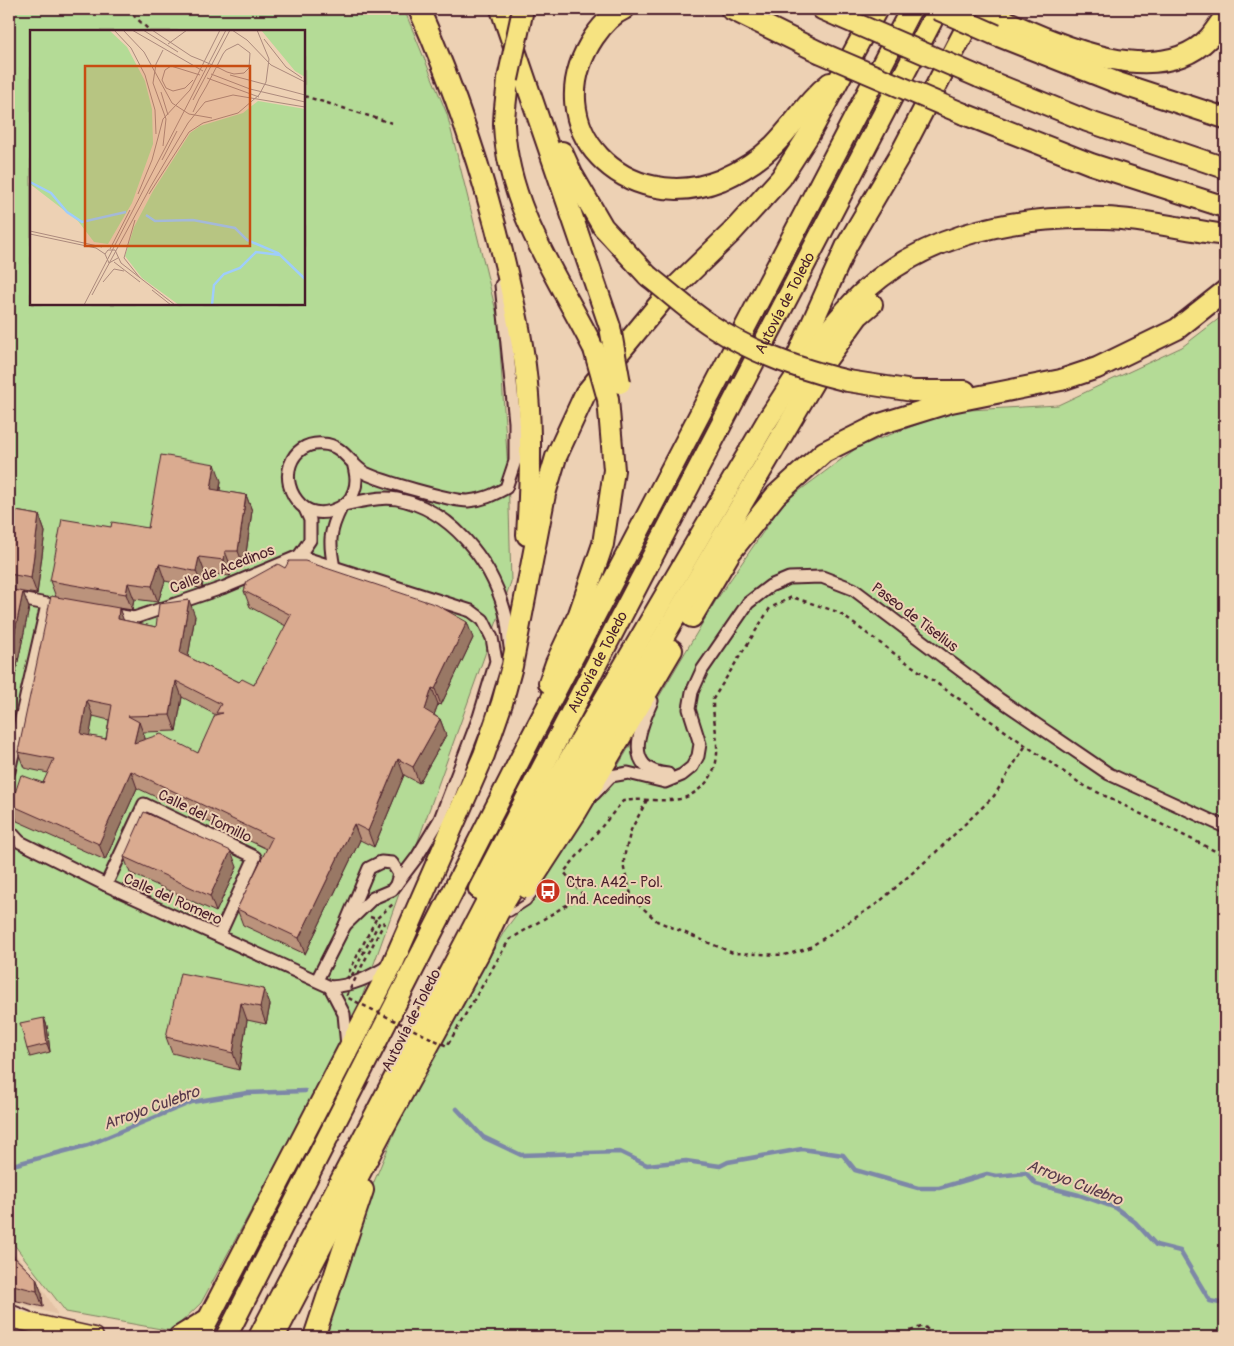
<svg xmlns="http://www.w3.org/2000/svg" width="1234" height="1346" font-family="Pangolin,sans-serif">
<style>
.built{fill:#e4c3a6}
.green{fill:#b4db96;stroke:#7f7d60;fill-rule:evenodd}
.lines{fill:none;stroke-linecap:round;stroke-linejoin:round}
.stream{stroke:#7d87a7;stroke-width:4.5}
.lane-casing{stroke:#4a1f2b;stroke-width:9}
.street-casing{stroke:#4a1f2b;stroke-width:15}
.primary-casing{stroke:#4a1f2b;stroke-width:21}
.highway-casing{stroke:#4a1f2b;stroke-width:24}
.path{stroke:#4a1f2b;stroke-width:2.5;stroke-dasharray:4 4;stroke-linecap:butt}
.lane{stroke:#edd1b4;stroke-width:5.5}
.street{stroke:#edd1b4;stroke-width:11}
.primary{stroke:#f6e381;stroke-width:18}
.highway{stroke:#f6e381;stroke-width:20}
.highway-bridge-casing{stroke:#4a1f2b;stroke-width:24;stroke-linecap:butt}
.path-bridge{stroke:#4a1f2b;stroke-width:2.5;stroke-dasharray:4 4;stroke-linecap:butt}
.highway-bridge{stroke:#f6e381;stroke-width:20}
.wall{fill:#bb937c;stroke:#4a1f2b;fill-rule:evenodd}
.shaded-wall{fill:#997865;stroke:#4a1f2b}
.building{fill:#daab90;stroke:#4a1f2b;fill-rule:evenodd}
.labels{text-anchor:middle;stroke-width:4;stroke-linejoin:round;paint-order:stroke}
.street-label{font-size:15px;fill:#4a1f2b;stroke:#edd1b4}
.poi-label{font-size:15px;fill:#4a1f2b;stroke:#edd1b4;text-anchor:start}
.water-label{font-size:16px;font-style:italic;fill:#57394a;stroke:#edd1b4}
.inset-river{fill:none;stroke:#9fcdfa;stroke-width:2.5}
.inset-road{fill:none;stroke:#ac8a7d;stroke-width:1}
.view{fill:#c84d12;fill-opacity:0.15;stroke:#c84d12;stroke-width:2.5}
.inset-edge{fill:none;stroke:#4a1f2b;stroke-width:2.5}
</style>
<rect width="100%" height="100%" fill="#edd1b4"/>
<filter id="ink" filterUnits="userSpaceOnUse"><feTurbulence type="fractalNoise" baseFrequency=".02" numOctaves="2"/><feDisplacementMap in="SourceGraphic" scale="10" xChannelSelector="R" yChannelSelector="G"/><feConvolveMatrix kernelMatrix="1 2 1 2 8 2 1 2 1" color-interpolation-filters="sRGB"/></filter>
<g filter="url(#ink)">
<path class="built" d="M9,1245L46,1294L58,1315L9,1301Z"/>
<g class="green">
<path d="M9,9H404L447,114L498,319L508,470L511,582L353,1022L201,1303L172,1331L66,1312L9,1238ZM31,31H304V304H31Z"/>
<path d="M1225,314V1337H324L366,1201L411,1093L505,930L564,851L573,832L599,798L715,602L783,503L858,447L952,411L1058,405L1182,347Z"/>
</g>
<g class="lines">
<g class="stream">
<path d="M457,1109L483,1137L521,1155L620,1152L647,1165L686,1161L720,1166L728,1162L802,1149L843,1155L855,1170L918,1188H939L987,1174L996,1176L1026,1173L1036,1184L1079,1195L1116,1208L1135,1222L1156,1245L1180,1251L1210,1301L1225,1304"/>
<path d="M9,1166L88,1145L192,1102L247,1093L305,1091"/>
</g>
<defs>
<g id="lane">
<path d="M510,913L527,902L535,892"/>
<path d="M9,1307L29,1315"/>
</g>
<g id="street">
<path d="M353,462C355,472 358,480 354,491C348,511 317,520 301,505C277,482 289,441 323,444C344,445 349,464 365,473C381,481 451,501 468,501C483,500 493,495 506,488L515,461V422L501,285"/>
<path d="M344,505C360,501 381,496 397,499C450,509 490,559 504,609C508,621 508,634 510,647"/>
<path d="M299,556L471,611L483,620L492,638L496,661L479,717L440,819L417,857L392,890L373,898L345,925"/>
<path d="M334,568C329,542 329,532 341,508"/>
<path d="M9,597L63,607"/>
<path d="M109,614L134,618L225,587L299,556L310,540V520L305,509"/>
<path d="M652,701C640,728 622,770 668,774"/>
<path d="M9,771L47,605"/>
<path d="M594,794L611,776L628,773L665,782L682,775L692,767L698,756L700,744L689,709L692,692L702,670L748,603L770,586L789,578L822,577L853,589L999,699L1109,774L1225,827"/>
<path d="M9,830L20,842L106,885L330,987C353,986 370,977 390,965"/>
<path d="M106,885L144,804L255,857L219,936"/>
<path d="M317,980L345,925L369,868L381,862L392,863L399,874L396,885"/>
<path d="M330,987L344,1014L347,1046"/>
</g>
<path id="primary" d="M9,1318L94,1337"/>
<g id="highway">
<path d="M419,9C456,92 484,176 505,264C515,307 525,350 528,395C532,441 530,488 527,535"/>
<path d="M501,9L610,327"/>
<path d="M624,9C612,14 601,27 594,37C534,127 626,218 721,180C739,172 760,159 774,145C794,125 808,100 830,83"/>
<path d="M731,9L819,52"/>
<path d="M822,9L838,16"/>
<path d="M979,9C1039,35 1152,96 1209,38C1215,31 1220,23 1225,16"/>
<path d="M996,35L1118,83L1225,118"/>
<path d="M979,77L1087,121L1225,168"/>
<path d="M508,79C507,94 504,110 504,125C508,209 558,277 594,349"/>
<path d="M964,114L1091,164L1225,207"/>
<path d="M562,152L572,174L603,227L648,276"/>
<path d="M796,359L847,245L901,153L976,9"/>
<path d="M848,381L913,391H965"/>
<path d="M692,617L730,553L776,495L824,452L880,424L951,402L1061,380L1097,368L1177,329L1225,291"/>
<path d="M549,683L556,663L579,614L603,544L614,470L608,399"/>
<path d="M527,888L577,811L672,650"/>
<path id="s1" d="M479,889L938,9"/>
<path d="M179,1337L205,1321"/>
<path d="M199,1337L393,963L484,755L502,703L512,666L545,494L556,457L585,394L665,297L732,232L781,178L810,133L877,9"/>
<path d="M226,1337L531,738L911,9"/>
<path d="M259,1337L490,895L767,421C792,383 815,344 846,310C910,236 1011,215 1105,218C1143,219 1187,230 1225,235"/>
<path d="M274,1337L383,1129L479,953L498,913L664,636L827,359L858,316L872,304"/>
<path d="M314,1337L363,1190"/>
</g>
</defs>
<use href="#lane" class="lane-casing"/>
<use href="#street" class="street-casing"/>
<use href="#primary" class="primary-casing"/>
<use href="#highway" class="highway-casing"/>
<g class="path">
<path d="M127,9L150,31"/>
<path d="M304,96L395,124"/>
<path d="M647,800L631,830L624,857V869L632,898L657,921L733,953L784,955L807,949L878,903L935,853L994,796L1026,745"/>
<path d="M583,895L564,872L623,801C642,798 661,802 680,799C689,797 696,792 703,786C728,762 712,728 713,699L770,608L792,597L838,612L899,657L1081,784L1225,856"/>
<path d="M370,917L376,919L393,904"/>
<path d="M905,1337L910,1331L924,1326L935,1337"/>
</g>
<use href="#lane" class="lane"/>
<use href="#street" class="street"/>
<use href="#primary" class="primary"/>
<use href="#highway" class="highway"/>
<defs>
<g id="highway-bridge">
<path d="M937,9L996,35"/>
<path d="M838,16L979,77"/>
<path d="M819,52L964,114"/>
<path d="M508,79L523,9"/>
<path d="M648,276C669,292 689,311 712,326C751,352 802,370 848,381"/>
<path d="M610,327L620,383"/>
<path d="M594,349L608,399"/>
</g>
</defs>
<use href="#highway-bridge" class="highway-bridge-casing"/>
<path class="path-bridge" d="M376,919L347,976L350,979L380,921L384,923L346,997L447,1046L509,940L583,895"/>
<use href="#highway-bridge" class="highway-bridge"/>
</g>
<g class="wall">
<path d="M221,481L220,491L246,495L252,511L244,567H231L230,576L205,573L202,587L200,588L165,581L158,602L134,599L132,610L119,608L123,620L156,627L195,616L188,657L239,682L254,685L286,626L250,607L244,591L285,568L473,638L441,705L438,704L434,715L440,719L446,735L419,783L404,775L374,847L360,840L305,954L243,925L237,909L267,849L137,788L105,860L17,821L11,805L43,783L48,773L24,768L18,752L56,597L50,581L111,527L148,528ZM182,697L216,715L198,753L145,739L143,732L176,731ZM93,716L109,720L106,739L89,736Z"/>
<path d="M9,510L39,515L45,532L37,594L23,592L29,608L9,705Z"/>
<path d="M124,857L237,867L216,912L130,873Z"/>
<path d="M264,989L270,1005L266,1024L247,1020L239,1070L172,1053L166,1037Z"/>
<path d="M44,1018L47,1026L50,1052L30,1057L27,1049Z"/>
<path d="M9,1252L36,1278L42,1294L43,1307L9,1299Z"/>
</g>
<g class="shaded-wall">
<path d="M215,464L221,481L217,506L211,489Z"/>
<path d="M246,495L252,511L244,567L238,551Z"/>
<path d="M39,515L45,532L37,594L31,578Z"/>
<path d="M225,551L231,567L230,576L224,560Z"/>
<path d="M199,557L205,573L202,587L196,571Z"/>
<path d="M159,564L165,581L158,602L152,586Z"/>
<path d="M128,583L134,599L132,610L126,594Z"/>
<path d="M23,592L29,608L9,705V660Z"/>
<path d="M189,600L195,616L186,669L180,653Z"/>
<path d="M119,608L125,624L118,619Z"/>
<path d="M467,622L473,638L441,705L435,689Z"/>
<path d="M176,681L182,697L176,731L170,715Z"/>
<path d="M432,688L438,704L430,726L425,710Z"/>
<path d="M87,700L93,716L87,751L81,734Z"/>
<path d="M440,719L446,735L419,783L413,767Z"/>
<path d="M139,722L145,738L140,759L134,743Z"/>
<path d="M398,759L404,775L374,847L368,831Z"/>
<path d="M131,771L137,788L105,860L99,844Z"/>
<path d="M354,824L360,840L305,954L299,938Z"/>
<path d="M231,851L237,867L216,912L210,896Z"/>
<path d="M264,989L270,1005L266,1024L260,1007Z"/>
<path d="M241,1003L247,1020L239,1070L233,1053Z"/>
<path d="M44,1018L47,1026L50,1052L47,1044Z"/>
<path d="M36,1278L42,1294L43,1307L37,1291Z"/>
</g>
<g class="building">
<path d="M161,455L215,464L211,489L246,495L238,551H225L224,560L199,557L196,571H194L159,564L152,586L128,583L126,594L50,581L62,519L111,527L112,522L148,528Z"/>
<path d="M9,510L39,515L31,578L9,574Z"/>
<path d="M289,561H305L437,605L467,622L435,689L432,688L425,710L440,719L413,767L398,759L368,831L354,824L299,938L237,909L272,838L131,771L99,844L11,805L21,775L43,783L54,759L18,752L51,596L119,608L118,619L156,627L159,604L189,600L180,653L239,682L242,679L254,685L291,615L244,591L247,581L278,564L285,568ZM176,681L221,704L216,713H223L215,715L198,753L161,734L134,743L139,722L128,716L170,715ZM87,700L112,705L106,739L81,734Z"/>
<path d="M9,589L23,592L9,660Z"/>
<path d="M144,812L231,851L210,896L124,857Z"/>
<path d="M180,973L264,989L260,1007L241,1003L233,1053L166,1037Z"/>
<path d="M44,1018L47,1044L27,1049L20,1023Z"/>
<path d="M9,1252L36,1278L37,1291L9,1284Z"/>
</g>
</g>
<defs>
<symbol id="bus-disc" viewBox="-11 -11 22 22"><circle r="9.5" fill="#c8321e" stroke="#edd1b4"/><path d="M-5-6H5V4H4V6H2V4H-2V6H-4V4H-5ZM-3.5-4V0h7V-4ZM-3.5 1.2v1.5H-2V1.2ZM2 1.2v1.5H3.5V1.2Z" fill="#fff"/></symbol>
</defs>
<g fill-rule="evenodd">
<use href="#bus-disc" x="534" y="877" width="28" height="28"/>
</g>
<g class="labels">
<g class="street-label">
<text dy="5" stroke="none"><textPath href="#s1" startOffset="661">Autovía de Toledo</textPath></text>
<text transform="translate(222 569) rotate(-21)" y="5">Calle de Acedinos</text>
<text transform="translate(915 617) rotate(37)" y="5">Paseo de Tiselius</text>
<text dy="5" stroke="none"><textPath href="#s1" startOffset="256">Autovía de Toledo</textPath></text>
<text transform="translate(205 816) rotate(26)" y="5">Calle del Tomillo</text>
<text transform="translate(173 899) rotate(24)" y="5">Calle del Romero</text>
<text transform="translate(411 1020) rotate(-63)" y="5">Autovía de Toledo</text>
</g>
<g class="poi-label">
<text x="566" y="887">Ctra. A42 - Pol.<tspan x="566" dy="17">Ind. Acedinos</tspan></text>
</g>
<g class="water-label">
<text transform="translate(151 1107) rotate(-20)" y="6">Arroyo Culebro</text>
<text transform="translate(1075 1182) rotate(21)" y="6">Arroyo Culebro</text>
</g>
</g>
<g transform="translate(30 30)">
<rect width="275" height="275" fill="#edd1b4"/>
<path d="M0,0H79L97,17L115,51L122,79L123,114L102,173L78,214L64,212L48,191L0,154ZM231,0H275V47L265,41ZM228,71L275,79V275H149L112,248L95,226L104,197L123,161L160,103L170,96L213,83Z" fill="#b4db96"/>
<path class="inset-river" d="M0,152L21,163L37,182L52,192L96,182M116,185L125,191L163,190L205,198L217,210L248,223L275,249M182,275L184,255L194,244L210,238L226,222L250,225"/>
<path class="inset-road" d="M84,0L101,18L115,45L125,80L126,104M93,0L114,22L142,73L159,84L182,88M102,0L173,41M113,0L148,22M122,0L161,26L171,30L189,38L197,42L204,44L214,43L219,38L220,23L208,14L196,20L193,24L188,34L176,57L169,69L163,82M202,0L217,10L241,35L275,52M234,9L256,37L272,48M138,14L157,0M181,44L220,59L275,72M200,45L275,65M177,48L229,67M163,50L155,58L143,61L136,58L132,50L135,40L141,36L170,45M131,62L138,85M163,70L200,0M133,116L136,89L123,53L126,34L133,20M132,130L147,101M108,164L122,130L133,89L160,60L190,0M119,164L159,102L173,93L208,83L229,65L236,52L239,29L227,0M105,190L94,228L110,248M0,201L72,217M0,204L66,218L75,224M80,219L100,180M88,228L79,233L75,224L78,220H85L91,233L145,275M84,232L110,252M73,252L84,239L94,241M122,260L141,275M62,265L121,156L158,93L175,72L203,65L275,77M54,275L196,0"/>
<path class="view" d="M55,36H220V216H55Z"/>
<rect width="275" height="275" class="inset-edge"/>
</g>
<rect width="1234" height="1346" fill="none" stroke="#edd1b4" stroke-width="30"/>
<rect x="15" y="15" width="1204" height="1316" fill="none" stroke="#4a1f2b" stroke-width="2" filter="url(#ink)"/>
</svg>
